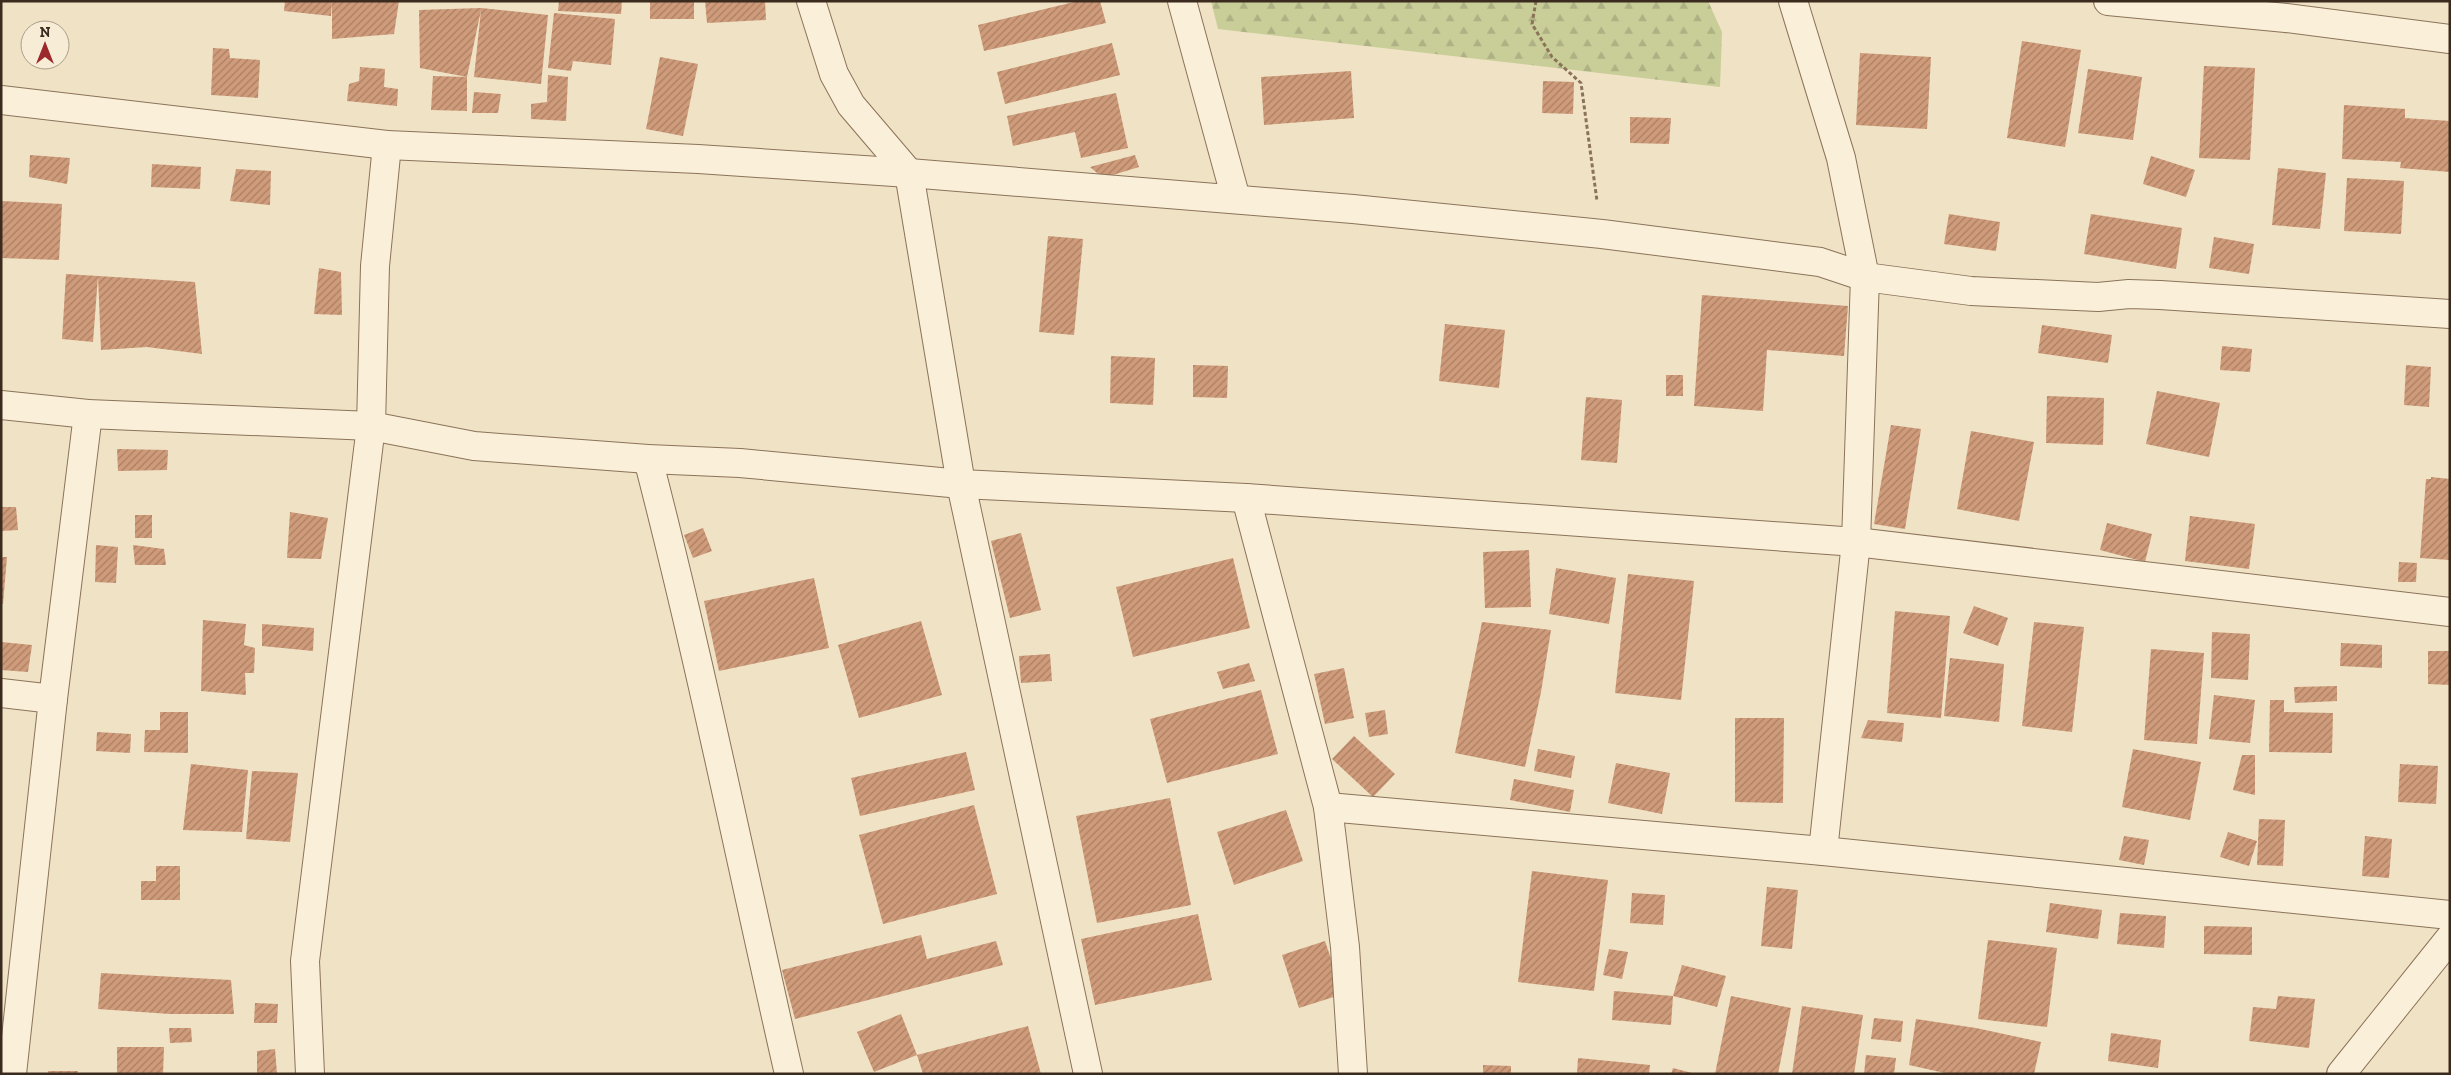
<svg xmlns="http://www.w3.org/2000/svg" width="2451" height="1075" font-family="'Zilla Slab',serif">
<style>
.forest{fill:url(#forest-firs)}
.building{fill:url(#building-hatch)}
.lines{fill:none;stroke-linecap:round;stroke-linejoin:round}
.minor-casing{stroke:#8b735a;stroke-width:30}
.path{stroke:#8b735a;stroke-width:3;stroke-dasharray:4 2.5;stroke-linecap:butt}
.minor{stroke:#faefd9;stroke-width:28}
</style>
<defs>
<pattern id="forest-firs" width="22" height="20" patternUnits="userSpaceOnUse" patternTransform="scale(1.25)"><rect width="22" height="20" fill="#c9ce98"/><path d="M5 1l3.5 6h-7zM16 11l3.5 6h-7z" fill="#aeb183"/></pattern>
<pattern id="building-hatch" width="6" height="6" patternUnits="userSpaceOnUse" patternTransform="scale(1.25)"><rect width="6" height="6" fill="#cf9b7a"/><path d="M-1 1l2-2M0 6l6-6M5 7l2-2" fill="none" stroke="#a97f63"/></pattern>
</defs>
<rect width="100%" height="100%" fill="#f0e2c5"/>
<path class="forest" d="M1211,1H1708L1722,32L1720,87L1218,29Z"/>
<g class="building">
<path d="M285,1H332L331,16L284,11Z"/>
<path d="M332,1H399L394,34L332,39Z"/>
<path d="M559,1H622L621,14L558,11Z"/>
<rect x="650" y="1" width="44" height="18"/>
<path d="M705,1H765L766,20L707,23Z"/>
<path d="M1078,1H1100L1106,23L984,51L978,25Z"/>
<path d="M481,8L548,15L541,84L474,77L481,10L467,77L420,68L419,10Z"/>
<path d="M554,13L615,19L611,65L573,61L571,71L548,68Z"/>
<path d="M2022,41L2081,50L2065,147L2007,138Z"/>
<path d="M1112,43L1120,75L1005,104L997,72Z"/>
<path d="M213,48L229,49L230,58L260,60L258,98L211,95Z"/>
<path d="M1860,53L1931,57L1927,129L1856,125Z"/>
<path d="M660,57L698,64L683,136L646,129Z"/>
<path d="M2204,66L2255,68L2250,160L2199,158Z"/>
<path d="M360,67L385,69L384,87L398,89L397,106L347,101L349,84L359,81Z"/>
<path d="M2088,69L2142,77L2133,140L2078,133Z"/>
<path d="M1351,71L1354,118L1264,125L1261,77Z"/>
<path d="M548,75L568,77L566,121L531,119V104L547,102Z"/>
<path d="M433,76L467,77V111L431,110Z"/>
<path d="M1543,81L1574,82L1573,114L1542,113Z"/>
<path d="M474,92L501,94L498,113H472Z"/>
<path d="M1116,93L1128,148L1081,158L1075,132L1013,146L1007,116Z"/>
<path d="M2344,105L2405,109V118L2450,121V172L2400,168L2401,162L2342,159Z"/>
<path d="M1630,117L1671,118L1669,144L1630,143Z"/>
<path d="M30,155L70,158L67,184L29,177Z"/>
<path d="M1135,155L1139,167L1103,178L1090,167Z"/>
<path d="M2151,156L2195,170L2186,197L2143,184Z"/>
<path d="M152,164L201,167L200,189L151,187Z"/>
<path d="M2278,168L2326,173L2320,229L2272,225Z"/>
<path d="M236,169L271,171L270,205L230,201Z"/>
<path d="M2347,178L2404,181L2401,234L2344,231Z"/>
<path d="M1,201L62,204L59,260L1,258Z"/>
<path d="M1949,214L2000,222L1996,251L1944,244Z"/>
<path d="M2091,214L2182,228L2176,269L2084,254Z"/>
<path d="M1048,236L1083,239L1074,335L1039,332Z"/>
<path d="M2214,237L2254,244L2249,274L2209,268Z"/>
<path d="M319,268L341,272L342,315L314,314Z"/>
<path d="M66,274L98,276L93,342L62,339Z"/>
<path d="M98,276L195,282L202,354L147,347L101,350Z"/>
<path d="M1702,295L1848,306L1844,356L1767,350L1763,411L1694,406Z"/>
<path d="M1445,324L1505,330L1499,388L1439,381Z"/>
<path d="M2042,325L2112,335L2108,363L2038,353Z"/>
<path d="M2222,346L2252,349L2250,372L2220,370Z"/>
<path d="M1111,356L1155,358L1153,405L1110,403Z"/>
<path d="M1193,365L1228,366L1227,398L1193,397Z"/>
<path d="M2406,365L2431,367L2429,407L2404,405Z"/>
<rect x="1666" y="375" width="17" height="21"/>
<path d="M2157,391L2220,403L2209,457L2146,444Z"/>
<path d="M2047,396L2104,398L2103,445L2046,443Z"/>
<path d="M1586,397L1622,400L1617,463L1581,460Z"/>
<path d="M1891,425L1921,429L1905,529L1874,524Z"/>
<path d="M1971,431L2034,442L2019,521L1957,509Z"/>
<path d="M117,449L168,450L167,470L118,471Z"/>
<path d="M2431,477L2450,479V560L2420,558L2426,479H2431Z"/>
<path d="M1,507H16L18,530L1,531Z"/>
<path d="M290,512L328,518L321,559L287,558Z"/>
<rect x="135" y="515" width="17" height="23"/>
<path d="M2190,516L2255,524L2249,569L2185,561Z"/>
<path d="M2107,523L2152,534L2145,562L2100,550Z"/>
<path d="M703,528L712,551L693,558L684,535Z"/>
<path d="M1021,533L1041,610L1010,618L991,541Z"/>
<path d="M96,545L118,547L116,583L95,582Z"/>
<path d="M133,545L164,549L166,565H135Z"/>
<path d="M1529,550L1531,607L1485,608L1483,552Z"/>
<path d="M1,557H7L3,604H1Z"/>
<path d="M1233,558L1250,628L1133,657L1116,587Z"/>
<path d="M2399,562L2417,563L2416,582H2398Z"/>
<path d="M1556,568L1616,578L1609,624L1549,614Z"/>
<path d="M1628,574L1694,581L1681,700L1615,693Z"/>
<path d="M814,578L829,648L719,671L704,601Z"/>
<path d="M1974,606L2008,618L1998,646L1963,633Z"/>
<path d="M1895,611L1950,616L1941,718L1887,713Z"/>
<path d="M203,620L246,624L244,645L255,648L254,673H245L246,695L201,691Z"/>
<path d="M921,621L942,695L859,718L838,645Z"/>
<path d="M1482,622L1551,630L1541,692L1525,767L1455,753Z"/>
<path d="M2034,622L2084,627L2072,732L2022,726Z"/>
<path d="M262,624L314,628L313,651L262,646Z"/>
<path d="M2212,632L2250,634L2248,680L2211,678Z"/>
<path d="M1,642L32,645L28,672L1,670Z"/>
<path d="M2341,643L2382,645V668L2340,666Z"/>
<path d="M2151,649L2204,653L2197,744L2144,740Z"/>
<path d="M2428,651H2450V685L2428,684Z"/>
<path d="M1050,654L1052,681L1021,683L1019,656Z"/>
<path d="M1950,658L2004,664L1999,722L1944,716Z"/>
<path d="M1249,663L1255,681L1223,689L1217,672Z"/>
<path d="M1344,668L1354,718L1325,724L1314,674Z"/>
<path d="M2337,686V701L2295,703L2294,687Z"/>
<path d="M1261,690L1278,754L1167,783L1150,719Z"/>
<path d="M2214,695L2255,700L2250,743L2209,739Z"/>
<path d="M2270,700H2284V712L2333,713L2332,753L2269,752Z"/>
<path d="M1385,710L1388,734L1369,737L1365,713Z"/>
<path d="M160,712H188V753L144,752L145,730H160Z"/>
<path d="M1735,718H1784L1783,803L1735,802Z"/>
<path d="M1868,720L1904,723L1902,742L1861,738Z"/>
<path d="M97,732L131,734L130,753L96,751Z"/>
<path d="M1354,736L1395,774L1373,797L1332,759Z"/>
<path d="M1538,749L1575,756L1571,778L1534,771Z"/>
<path d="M2133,749L2201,762L2190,820L2122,807Z"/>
<path d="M966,752L975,790L860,816L851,778Z"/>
<path d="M2242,755H2255V795L2233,790Z"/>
<path d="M1616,763L1670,773L1662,814L1608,803Z"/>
<path d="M191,764L248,770L242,832L183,830Z"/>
<path d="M2400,764L2438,766L2436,804L2398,802Z"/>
<path d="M252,771L298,773L290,842L246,839Z"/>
<path d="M1514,779L1574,790L1570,812L1510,800Z"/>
<path d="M1170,798L1191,905L1097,923L1076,816Z"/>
<path d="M974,805L997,894L883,924L859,835Z"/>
<path d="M1286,810L1303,861L1234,885L1217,832Z"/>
<path d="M2259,819L2285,820L2283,866L2257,865Z"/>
<path d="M2228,832L2257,841L2249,866L2220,857Z"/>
<path d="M2124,836L2149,840L2144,865L2119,860Z"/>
<path d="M2365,836L2392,839L2389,878L2362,876Z"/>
<path d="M156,866H180V900H141V881H156Z"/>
<path d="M1532,871L1608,880L1594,991L1518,982Z"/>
<path d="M1767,887L1798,890L1792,949L1761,946Z"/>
<path d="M1632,893L1665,895L1663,925L1630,923Z"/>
<path d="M2050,903L2102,910L2098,939L2046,932Z"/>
<path d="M2120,913L2166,916L2164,948L2117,944Z"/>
<path d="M1198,914L1212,980L1095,1005L1081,939Z"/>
<path d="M2204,926L2252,927V955L2204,954Z"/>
<path d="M921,935L927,959L996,941L1003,965L795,1019L782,970Z"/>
<path d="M1988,940L2057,948L2047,1027L1978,1019Z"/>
<path d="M1325,941L1343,994L1299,1008L1282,955Z"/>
<path d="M1609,949L1628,952L1622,979L1603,975Z"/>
<path d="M1682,965L1726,976L1717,1007L1673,996Z"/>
<path d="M101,973L231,980L234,1014H170L98,1009Z"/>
<path d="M1614,991L1673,996L1671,1025L1612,1020Z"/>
<path d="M1731,996L1791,1008L1778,1074H1715Z"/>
<path d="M2278,996L2315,999L2309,1048L2249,1041L2253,1007L2276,1009Z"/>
<path d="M255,1003L278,1004L277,1023H254Z"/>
<path d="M1802,1006L1863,1015L1854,1074H1792Z"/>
<path d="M901,1014L917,1055L874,1072L857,1032Z"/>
<path d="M1874,1018L1903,1021L1901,1042L1871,1039Z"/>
<path d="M1916,1019L1976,1028L2041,1042L2034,1074H1949L1909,1065Z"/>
<path d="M1028,1026L1041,1074H923L917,1055Z"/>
<path d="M169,1028H191L192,1042L170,1043Z"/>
<path d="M2111,1033L2161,1040L2158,1068L2108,1061Z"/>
<path d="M117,1047H164L163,1074H117Z"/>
<path d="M275,1049L277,1074H257V1051Z"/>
<path d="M1866,1055L1896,1058L1894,1074H1864Z"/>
<path d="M1578,1058L1650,1065L1649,1074H1577Z"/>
<path d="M1483,1065L1511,1066V1074H1483Z"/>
<path d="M1673,1068L1692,1073V1074H1671Z"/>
<path d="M48,1071H78L77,1074H48Z"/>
</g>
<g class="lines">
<defs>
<g id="minor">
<path d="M811,1L834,74L851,105L909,173L961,484L1088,1074"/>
<path d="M1182,1L1236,199"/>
<path d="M1793,1L1841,158L1865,277L1856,542L1823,851"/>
<path d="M2108,1L2286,18L2450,39"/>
<path d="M1,100L387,145L698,159L909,173L1353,209L1602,234L1820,262L1865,277L1971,291L2098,297L2129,294L2160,295L2450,314"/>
<path d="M1,405L88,414L371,426L474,446L648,459L740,463L961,484L1246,498L1856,542L2450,612"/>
<path d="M648,459C701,663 742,869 789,1074"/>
<path d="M1246,498L1328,807L1345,947L1353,1074"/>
<path d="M1,693L53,699"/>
<path d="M1328,807L1823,851L2450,915"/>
<path d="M12,1074L53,699L88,414"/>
<path d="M310,1074L305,961L371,426L375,266L387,145"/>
<path d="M2341,1074L2450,938"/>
</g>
</defs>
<use href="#minor" class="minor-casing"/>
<path class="path" d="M1536,1L1532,24L1552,57L1581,83L1597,201"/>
<use href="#minor" class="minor"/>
</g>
<rect width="2451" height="1075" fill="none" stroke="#3b2b1f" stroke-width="5"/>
<g transform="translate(45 45)"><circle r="24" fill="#f7ecd5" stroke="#ac9f8c"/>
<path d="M0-4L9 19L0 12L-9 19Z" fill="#9c282c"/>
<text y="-8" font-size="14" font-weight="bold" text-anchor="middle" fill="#3b2b1f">N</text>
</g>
</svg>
